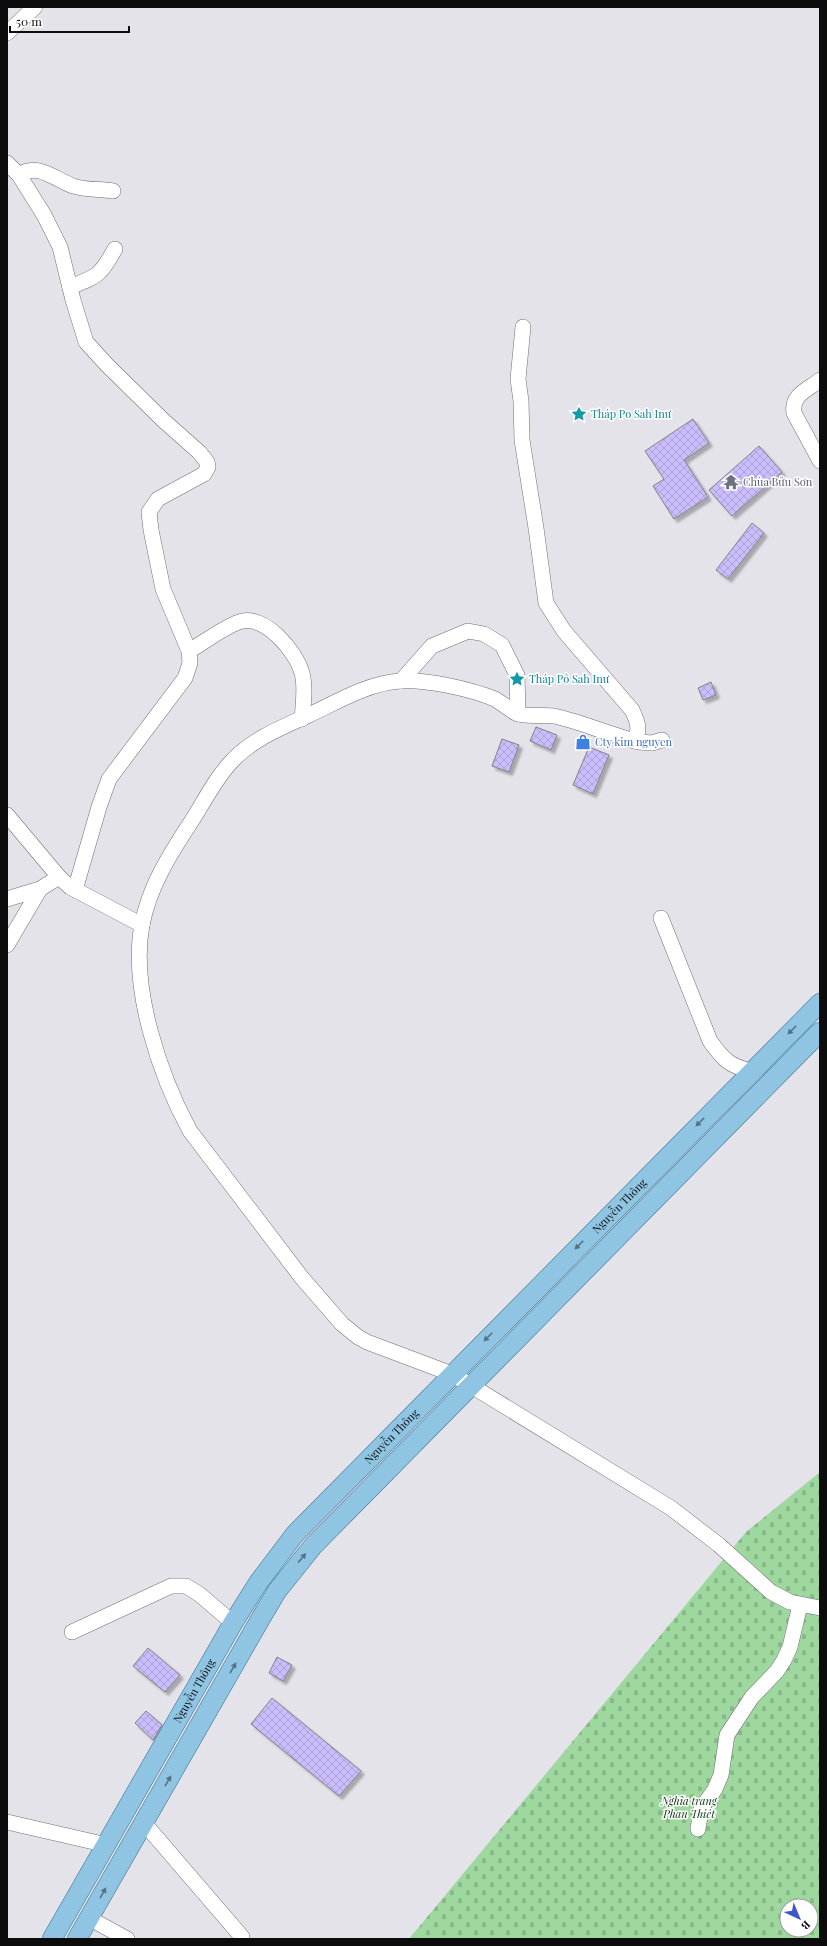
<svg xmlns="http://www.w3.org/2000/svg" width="827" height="1946" font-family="'Playfair Display',serif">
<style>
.cemetery{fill:url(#cemetery-stones);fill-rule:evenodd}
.building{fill:url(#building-cross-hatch);stroke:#818085;filter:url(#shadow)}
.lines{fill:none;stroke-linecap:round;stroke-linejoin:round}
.minor-casing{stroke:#706f74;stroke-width:16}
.major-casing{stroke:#316c8c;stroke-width:20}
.minor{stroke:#fff;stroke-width:15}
.major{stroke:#8fc5e3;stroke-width:19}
.oneway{fill:#547283}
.labels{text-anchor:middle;stroke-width:3;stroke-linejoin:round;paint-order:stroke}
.culture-label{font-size:11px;fill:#0d838f;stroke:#fff;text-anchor:start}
.worship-label{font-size:11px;fill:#5b616d;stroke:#fff;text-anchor:start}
.shop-label{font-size:11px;fill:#366cbe;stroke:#fff;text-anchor:start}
.street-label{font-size:11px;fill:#0c0c0d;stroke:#fff}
.park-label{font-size:11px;font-style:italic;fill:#0a3910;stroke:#fff}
</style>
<defs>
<pattern id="cemetery-stones" width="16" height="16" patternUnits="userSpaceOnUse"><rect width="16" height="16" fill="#9ed89f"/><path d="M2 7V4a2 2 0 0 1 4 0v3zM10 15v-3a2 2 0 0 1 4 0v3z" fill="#87b888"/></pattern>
<pattern id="building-cross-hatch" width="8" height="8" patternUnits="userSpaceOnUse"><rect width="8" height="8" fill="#cbbdfb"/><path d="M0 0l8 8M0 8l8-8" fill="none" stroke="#ada1d6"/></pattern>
<filter id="shadow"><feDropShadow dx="3.5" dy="3.5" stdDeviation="1" flood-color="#0004"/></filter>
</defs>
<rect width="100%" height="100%" fill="#e4e3e9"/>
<path class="cemetery" d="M820,1472V1939H409L746,1532ZM787,1906H811V1930H787Z"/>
<g class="building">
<path d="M693,419L709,443L684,460L708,497L674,519L653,486L664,479L645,451Z"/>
<path d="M759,446L782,472L732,516L709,490Z"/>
<path d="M752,523L764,533L728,579L716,570Z"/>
<path d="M711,682L716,695L703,700L698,688Z"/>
<path d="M536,727L557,735L551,750L530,741Z"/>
<path d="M502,739L519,745L509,772L492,766Z"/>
<path d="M589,747L609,755L593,794L573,785Z"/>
<path d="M148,1648L180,1675L165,1692L133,1666Z"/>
<path d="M277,1657L292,1665L283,1681L269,1673Z"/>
<path d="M272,1698L361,1771L339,1796L251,1724Z"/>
<path d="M146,1711L162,1725L153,1740L135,1723Z"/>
</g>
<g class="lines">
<defs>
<g id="minor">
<path d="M7,33L35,7"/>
<path d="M7,163L19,175L44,215L60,247L73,300L86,342L107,365L164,421L199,452L207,462L208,467L204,474L158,499L149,512L151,530L163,589L189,651L190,663L185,678L109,779L99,807L75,890"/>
<path d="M19,175C38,162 54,179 73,186C85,190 100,189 113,191"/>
<path d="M70,287C98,276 100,276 115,249"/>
<path d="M523,327L518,379L521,401L522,440L536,528L546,603L564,631L632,710C638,722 640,729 635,741"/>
<path d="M820,380C807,390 791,395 794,413L820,461"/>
<path d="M189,651C203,643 224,627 239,622C264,613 296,651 302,673C306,688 303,704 302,719"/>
<path d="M401,681L432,646L468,631L484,634L502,645L517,675L518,714"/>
<path d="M662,740L652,743L639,742C610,735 582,722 554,716C542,714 527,718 516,713C508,709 502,703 495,699C470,689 426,679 400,681C368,683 337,702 309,715C283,727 254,738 233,760C216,777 204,802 191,822C170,854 149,887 142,925C130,988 160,1076 190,1131L302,1278L342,1324L358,1337L367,1342L452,1374L671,1508L719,1545L771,1592L790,1602L820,1608"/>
<path d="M7,815L59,877L70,887L142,925"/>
<path d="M7,899L40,889L59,877"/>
<path d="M661,918L710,1041C723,1059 729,1066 751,1071"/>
<path d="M7,945L40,889"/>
<path d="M72,1632L171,1586H186L199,1594L233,1623"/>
<path d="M7,1822L107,1845"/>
<path d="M144,1823L242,1937"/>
<path d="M698,1829L701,1809L715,1789L721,1775L727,1735L752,1697L777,1671L784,1660L790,1647L800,1605"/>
<path d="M89,1918L127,1939"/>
</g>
<g id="major">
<path id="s1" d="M52,1939L233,1623L258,1583L295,1534L820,1003"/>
<path d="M77,1939L261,1618L277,1591L313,1546L820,1032"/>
</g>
</defs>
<use href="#minor" class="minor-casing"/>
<use href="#major" class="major-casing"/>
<use href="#minor" class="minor"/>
<use href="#major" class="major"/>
</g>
<defs><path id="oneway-solid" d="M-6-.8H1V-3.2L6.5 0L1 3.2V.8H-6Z"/></defs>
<g class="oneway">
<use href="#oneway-solid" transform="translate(792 1030) rotate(135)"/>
<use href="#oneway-solid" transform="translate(700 1122) rotate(135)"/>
<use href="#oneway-solid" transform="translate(579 1245) rotate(135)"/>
<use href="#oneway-solid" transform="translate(488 1337) rotate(135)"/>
<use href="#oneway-solid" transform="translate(302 1558) rotate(-50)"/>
<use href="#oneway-solid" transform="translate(233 1668) rotate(-60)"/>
<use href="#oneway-solid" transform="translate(168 1781) rotate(-60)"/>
<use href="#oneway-solid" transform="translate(103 1893) rotate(-60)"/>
</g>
<defs>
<symbol id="sight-bare" viewBox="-9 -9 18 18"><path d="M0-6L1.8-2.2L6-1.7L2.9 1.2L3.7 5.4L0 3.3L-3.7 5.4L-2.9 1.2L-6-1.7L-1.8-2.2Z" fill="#0f9aa8" stroke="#fff" stroke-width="2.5" paint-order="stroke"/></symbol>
<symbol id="temple-bare" viewBox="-9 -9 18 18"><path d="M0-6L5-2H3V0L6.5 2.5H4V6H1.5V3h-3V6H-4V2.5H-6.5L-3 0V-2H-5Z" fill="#6b7280" stroke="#fff" stroke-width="2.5" paint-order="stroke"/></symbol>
<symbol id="shop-bare" viewBox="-9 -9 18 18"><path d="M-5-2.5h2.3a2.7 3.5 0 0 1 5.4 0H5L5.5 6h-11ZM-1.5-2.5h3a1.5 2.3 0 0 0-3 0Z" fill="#3f7fe0" stroke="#fff" stroke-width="2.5" paint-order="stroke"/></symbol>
</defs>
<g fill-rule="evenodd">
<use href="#sight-bare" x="568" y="403" width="22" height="22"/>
<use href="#temple-bare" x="720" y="471" width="22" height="22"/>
<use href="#sight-bare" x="506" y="668" width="22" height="22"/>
<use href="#shop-bare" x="572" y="731" width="22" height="22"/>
</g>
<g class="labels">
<g class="culture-label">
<text x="591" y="418">Tháp Po Sah Inư</text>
<text x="529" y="683">Tháp Pô Sah Inư</text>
</g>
<g class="worship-label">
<text x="743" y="486">Chùa Bửu Sơn</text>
</g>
<g class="shop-label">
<text x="595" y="746">Cty kim nguyen</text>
</g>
<g class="street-label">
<text dy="4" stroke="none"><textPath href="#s1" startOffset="934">Nguyễn Thông</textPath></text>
<text dy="4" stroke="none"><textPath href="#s1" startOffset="610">Nguyễn Thông</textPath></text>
<text dy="4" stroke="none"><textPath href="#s1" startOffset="286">Nguyễn Thông</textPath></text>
</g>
<g class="park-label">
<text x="689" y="1805">Nghĩa trang<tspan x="689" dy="13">Phan Thiết</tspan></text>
</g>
</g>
<rect width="827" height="1946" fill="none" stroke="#0c0c0d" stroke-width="16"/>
<g transform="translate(799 1918) rotate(136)"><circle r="19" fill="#ffffff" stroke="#9e9e9e"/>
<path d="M0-3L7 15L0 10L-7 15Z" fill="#3d56c8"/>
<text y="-6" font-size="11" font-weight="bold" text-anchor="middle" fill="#0c0c0d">B</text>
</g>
<path d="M10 26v6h119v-6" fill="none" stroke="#0c0c0d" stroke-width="2"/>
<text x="16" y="26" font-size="12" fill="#0c0c0d" stroke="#ffffff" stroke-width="3" paint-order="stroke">50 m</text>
</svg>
